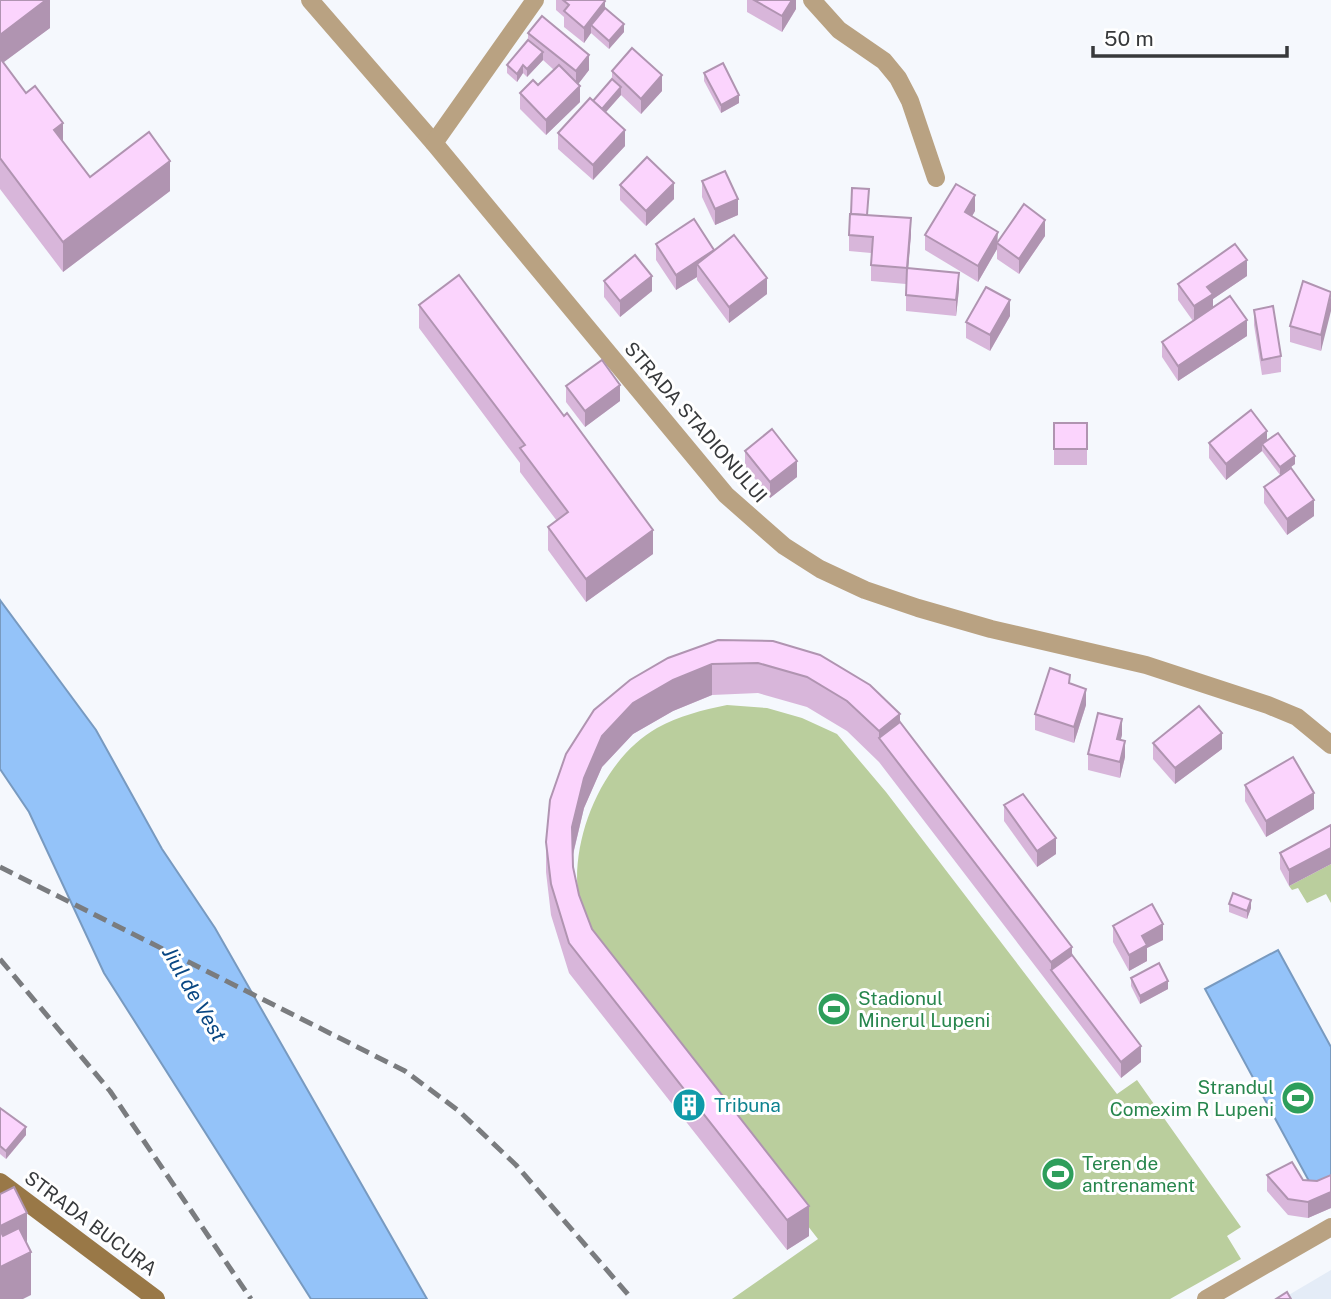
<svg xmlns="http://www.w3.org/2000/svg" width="1331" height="1299" font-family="'Public Sans',sans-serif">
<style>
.built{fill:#e4ecf7}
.green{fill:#bace9d}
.water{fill:#94c3f9;stroke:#789ac0;stroke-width:2}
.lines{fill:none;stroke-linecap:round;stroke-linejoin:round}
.street{stroke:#b9a282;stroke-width:18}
.secondary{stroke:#997847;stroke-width:18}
.rail{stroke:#7a7c7f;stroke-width:5;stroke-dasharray:14 7;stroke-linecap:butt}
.wall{fill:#d8b6da}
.shaded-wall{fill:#b094b1}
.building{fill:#fbd4fd;stroke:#b094b1;stroke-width:2}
.labels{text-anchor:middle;stroke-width:6;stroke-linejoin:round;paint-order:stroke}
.street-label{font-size:19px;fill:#37393b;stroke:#fff}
.leisure-label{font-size:19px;fill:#27864d;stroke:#fff;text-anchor:start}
.culture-label{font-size:19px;fill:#0d838f;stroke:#fff;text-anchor:start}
.water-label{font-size:21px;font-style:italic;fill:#094783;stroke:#fff}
</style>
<rect width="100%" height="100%" fill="#f5f8fd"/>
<path class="built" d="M1331,1270V1299H1282Z"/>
<g class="green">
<path d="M727,705L767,708L802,718L837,734L886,792L1117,1094L1137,1080L1241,1227L1227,1236L1241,1259L1170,1299H732L818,1239L597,955C588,935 581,917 578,895C571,835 604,758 657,728C679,716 702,710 727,705Z"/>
<path d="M1331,864V903L1326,894L1307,903L1298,888L1292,890L1289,886Z"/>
</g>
<g class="water">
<path d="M0,600L96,730L162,849L215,928L427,1299H311L104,973L29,812L0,769Z"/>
<path d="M1278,950L1331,1047V1187L1316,1194L1205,989Z"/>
</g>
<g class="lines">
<g class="street">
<path d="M310,0L434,143L726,495L784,546L820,569L865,590L918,608L991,629L1146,665L1268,705L1297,717L1331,745"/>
<path d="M812,0L839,30L884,61L898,78L910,101L936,178"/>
<path d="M434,143L535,0"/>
<path d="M1206,1299L1331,1227"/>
</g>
<path class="secondary" d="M0,1182L156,1299"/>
<g class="rail">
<path d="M0,867L405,1071L459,1111L516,1165L632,1299"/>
<path d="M0,959L110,1091L251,1299"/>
</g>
</g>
<g class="wall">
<path d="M0,0H50V28L3,62L90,177L170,191L63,272L0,189Z"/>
<path d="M556,0H604L605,8L624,32L609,49L591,33L584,43L564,27V17L556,10Z"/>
<path d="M747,0H796V9L782,32L747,12Z"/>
<path d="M528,33L589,70L578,84L580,102L546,135L520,109V93L538,85L554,70L543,60L527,77L523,73L517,82L507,73V65L528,40Z"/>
<path d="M612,71L662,91L641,114L621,95L606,112L625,146L593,180L558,149V133L593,101L612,79Z"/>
<path d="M704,73L739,103L721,113L704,81Z"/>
<path d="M702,181L738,215L715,225L702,197Z"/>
<path d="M620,185L674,199L646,226L620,200Z"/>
<path d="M975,211L972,216L998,242L1045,236L1019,274L997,259V249L978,282L925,250V235Z"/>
<path d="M868,215L911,234L908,268L959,289L956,316L906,311V284L871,281V253L849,251V235Z"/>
<path d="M656,244L714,250L767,294L729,323L697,280V277L676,290L656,260Z"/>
<path d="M1247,276L1213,299V308L1247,336L1178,381L1162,357V342L1193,321L1178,300V284Z"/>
<path d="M604,281L652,291L620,317L604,297Z"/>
<path d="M1331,292L1321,351L1290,342V326Z"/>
<path d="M419,305L653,554L586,602L548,550V527L557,521L520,472V463L419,328Z"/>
<path d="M1254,310L1281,356V372L1262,375L1254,325Z"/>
<path d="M1010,316L990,351L966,338V322Z"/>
<path d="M566,386L620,401L585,427L566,402Z"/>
<rect x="1054" y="423" width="33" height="42"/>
<path d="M1267,440L1295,464L1280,475L1262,451L1226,480L1209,458V443Z"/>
<path d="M745,451L797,477L770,498L745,466Z"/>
<path d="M1264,487L1314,516L1287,535L1264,503Z"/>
<path d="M773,641L900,722L1072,955L1141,1062L1121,1078L879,762L847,731L807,707L758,693L712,695L673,711L633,734L602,767L584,808L573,855V867L579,895L592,929L809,1236L787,1250L569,973L551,915L546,872V842L594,710Z"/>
<path d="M1070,683L1086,705L1074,743L1035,730V714Z"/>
<path d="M1122,735L1120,740L1125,757L1120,778L1088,770V754Z"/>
<path d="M1153,743L1222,749L1175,784L1153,759Z"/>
<path d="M1245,785L1314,809L1266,837L1245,801Z"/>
<path d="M1004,805L1056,854L1037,867L1004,821Z"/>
<path d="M1331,825V864L1289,886L1280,869V853Z"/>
<path d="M1229,904L1251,908L1247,919L1229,912Z"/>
<path d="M1113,926L1163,940L1147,948V961L1129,971L1113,942Z"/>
<path d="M1131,978L1168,989L1140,1004L1131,986Z"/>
<path d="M0,1108L26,1135L6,1159L0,1154Z"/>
<path d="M1267,1175L1317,1181L1331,1175V1208L1308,1218L1288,1215L1267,1191Z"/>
</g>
<g class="shaded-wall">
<path d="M46,0H50V28L0,65V35Z"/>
<path d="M792,0H796V9L782,32V16Z"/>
<path d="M605,1V16L591,25V33L584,43V28Z"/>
<path d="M624,24V32L609,49V41Z"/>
<path d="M543,52V60L527,77V69Z"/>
<path d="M589,55V70L576,87V71Z"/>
<path d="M523,65V73L517,82V74Z"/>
<path d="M662,75V91L641,114V99Z"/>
<path d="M580,86V102L546,135V120Z"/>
<path d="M621,87V95L598,121V113Z"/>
<path d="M739,95V103L721,113V105Z"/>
<path d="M63,123V153L54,130Z"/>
<path d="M625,130V146L593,180V165Z"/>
<path d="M170,161V191L63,272V242Z"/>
<path d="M674,183V199L646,226V211Z"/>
<path d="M975,195V211L965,228V212Z"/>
<path d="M738,199V215L715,225V209Z"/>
<path d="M911,218V234L907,284V268Z"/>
<path d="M1045,220V236L1019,274V259Z"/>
<path d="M998,232L997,249L978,282V266Z"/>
<path d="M714,250L703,273L697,264V277L676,290V275Z"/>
<path d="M1247,260V276L1213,299V310L1194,322V306L1207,287Z"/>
<path d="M959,273V289L956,316V300Z"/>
<path d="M652,276V291L620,317V301Z"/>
<path d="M767,278V294L729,323V307Z"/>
<path d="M1331,295V311L1321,351V335Z"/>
<path d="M1010,300V316L990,351V335Z"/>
<path d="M1247,320V336L1178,381V366Z"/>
<path d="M620,385V401L585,427V411Z"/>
<path d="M1267,431V447L1262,444V451L1226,480V464Z"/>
<path d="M1295,456V464L1280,475V467Z"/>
<path d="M797,461V477L770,498V482Z"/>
<path d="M1314,500V516L1287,535V519Z"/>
<path d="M653,530V554L586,602V579Z"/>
<path d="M712,664V695L673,711L633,734L602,767L584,808L572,858V827L584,778L602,736L633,703L673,680Z"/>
<path d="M1086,689V705L1074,743V727Z"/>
<path d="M900,714V745L879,738V731Z"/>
<path d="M1122,719V735L1117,755V739Z"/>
<path d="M1222,733V749L1175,784V768Z"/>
<path d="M1125,741V757L1120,778V762Z"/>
<path d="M1314,793V809L1266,837V821Z"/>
<path d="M1056,838V854L1037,867V851Z"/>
<path d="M1331,848V864L1289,886V870Z"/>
<path d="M1251,900V908L1247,919V911Z"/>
<path d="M1163,924V940L1147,948V961L1129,971V955L1142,936Z"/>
<path d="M1072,947V970H1051V962Z"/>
<path d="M1168,981V989L1140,1004V996Z"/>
<path d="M1141,1046V1062L1121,1078V1062Z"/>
<path d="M26,1127V1135L6,1159V1151Z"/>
<path d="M1331,1192V1208L1308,1218V1202Z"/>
<path d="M809,1206V1236L787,1250V1220Z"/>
<path d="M27,1213V1254L31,1252V1295L23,1299H0V1226Z"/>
</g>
<g class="building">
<path d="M0,0H46L0,35Z"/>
<path d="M563,0H604L605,1L584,28L564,11L569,5Z"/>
<path d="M754,0H792L782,16Z"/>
<path d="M605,8L624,24L609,41L591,25Z"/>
<path d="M542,16L589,55L576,71L528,33Z"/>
<path d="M528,40L543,52L527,69L523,65L517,74L507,65Z"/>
<path d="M632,48L662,75L641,99L612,71Z"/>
<path d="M0,58L26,93L35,86L63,123L54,130L90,177L149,132L170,161L63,242L0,158Z"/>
<path d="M723,63L739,95L721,105L704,73Z"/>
<path d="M559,65L580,86L546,120L520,93L533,80L538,85Z"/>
<path d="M612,79L621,87L602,109L593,101Z"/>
<path d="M590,98L625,130L593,165L558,133Z"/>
<path d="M647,157L674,183L646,211L620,185Z"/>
<path d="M725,171L738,199L715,209L702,181Z"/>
<path d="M956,184L975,195L965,212L998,232L978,266L925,235Z"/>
<path d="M852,188L869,189L867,215L851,214Z"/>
<path d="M1024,204L1045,220L1019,259L997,243Z"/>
<path d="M850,214L911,218L907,268L871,265L873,237L849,235Z"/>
<path d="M694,219L714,250L676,275L656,244Z"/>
<path d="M734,235L767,278L729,307L697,264Z"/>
<path d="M1235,244L1247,260L1207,287L1213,294L1194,306L1178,284Z"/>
<path d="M635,255L652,276L620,301L604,281Z"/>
<path d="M907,268L959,273L956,300L906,295Z"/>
<path d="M459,275L564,416L567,413L653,530L586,579L548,527L568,512L520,448L525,445L419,305Z"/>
<path d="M1303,281L1331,292L1321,335L1290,326Z"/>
<path d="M986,287L1010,300L990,335L966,322Z"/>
<path d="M1230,296L1247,320L1178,366L1162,342Z"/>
<path d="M1273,306L1281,356L1262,360L1254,310Z"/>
<path d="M602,360L620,385L585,411L566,386Z"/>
<path d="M1251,410L1267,431L1226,464L1209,443Z"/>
<rect x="1054" y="423" width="33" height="26"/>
<path d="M772,429L797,461L770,482L745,451Z"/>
<path d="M1278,433L1295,456L1280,467L1262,444Z"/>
<path d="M1291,468L1314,500L1287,519L1264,487Z"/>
<path d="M718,640L773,641L820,655L870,685L900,714L879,731L847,701L807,677L758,663L712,664L673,680L633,703L602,736L584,778L572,827L573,867L579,895L592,929L809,1206L787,1220L569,943L551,884L546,842L550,800L566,754L594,710L630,680L668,658Z"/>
<path d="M1050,668L1070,675L1069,683L1086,689L1074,727L1035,714Z"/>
<path d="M1199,706L1222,733L1175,768L1153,743Z"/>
<path d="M1098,713L1122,719L1117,739L1125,741L1120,762L1088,754Z"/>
<path d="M900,722L1072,947L1051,962L879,738Z"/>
<path d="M1293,757L1314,793L1266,821L1245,785Z"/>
<path d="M1023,794L1056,838L1037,851L1004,805Z"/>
<path d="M1331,825V848L1289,870L1280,853Z"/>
<path d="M1233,893L1251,900L1247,911L1229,904Z"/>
<path d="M1152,904L1163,924L1142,936L1147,945L1129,955L1113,926Z"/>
<path d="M1072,955L1141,1046L1121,1062L1051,970Z"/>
<path d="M1159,963L1168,981L1140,996L1131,978Z"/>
<path d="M0,1108L26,1127L6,1151L0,1146Z"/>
<path d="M1292,1162L1303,1180L1317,1181L1331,1175V1192L1308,1202L1288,1199L1267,1175Z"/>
<path d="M14,1187L27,1213L0,1226V1194Z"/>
<path d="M19,1228L31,1252L0,1267V1230L3,1236Z"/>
<path d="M1287,1292L1291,1299H1276Z"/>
</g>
<defs>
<symbol id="stadium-disc" viewBox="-11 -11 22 22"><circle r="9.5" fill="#2e9e5b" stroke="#fff"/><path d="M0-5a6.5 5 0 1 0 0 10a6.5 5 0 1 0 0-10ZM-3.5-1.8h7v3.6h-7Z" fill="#fff"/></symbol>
<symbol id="building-disc" viewBox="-11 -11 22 22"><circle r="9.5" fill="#0f9aa8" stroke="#fff"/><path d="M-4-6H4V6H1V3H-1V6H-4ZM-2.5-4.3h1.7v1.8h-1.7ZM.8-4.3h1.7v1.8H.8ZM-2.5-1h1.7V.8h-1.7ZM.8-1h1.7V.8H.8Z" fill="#fff"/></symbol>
</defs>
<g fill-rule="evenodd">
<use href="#stadium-disc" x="815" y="990" width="38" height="38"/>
<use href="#stadium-disc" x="1279" y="1079" width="38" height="38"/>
<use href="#building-disc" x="670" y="1086" width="38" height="38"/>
<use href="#stadium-disc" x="1039" y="1155" width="38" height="38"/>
</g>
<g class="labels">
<g class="street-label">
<text transform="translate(696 422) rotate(49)" y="7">STRADA STADIONULUI</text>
<text transform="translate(91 1223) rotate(37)" y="7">STRADA BUCURA</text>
</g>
<g class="leisure-label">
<text x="858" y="1005">Stadionul<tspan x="858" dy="22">Minerul Lupeni</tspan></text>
<text x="1274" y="1094" text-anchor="end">Strandul<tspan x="1274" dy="22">Comexim R Lupeni</tspan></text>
<text x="1082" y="1170">Teren de<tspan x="1082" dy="22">antrenament</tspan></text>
</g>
<g class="culture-label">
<text x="714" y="1112">Tribuna</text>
</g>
<g class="water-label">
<text transform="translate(194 994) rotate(60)" y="7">Jiul de Vest</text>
</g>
</g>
<path d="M1093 46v10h194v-10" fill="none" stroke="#37393b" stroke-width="3.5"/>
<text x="1104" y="46" font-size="21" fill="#37393b" stroke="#ffffff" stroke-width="5" paint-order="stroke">50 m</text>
</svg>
